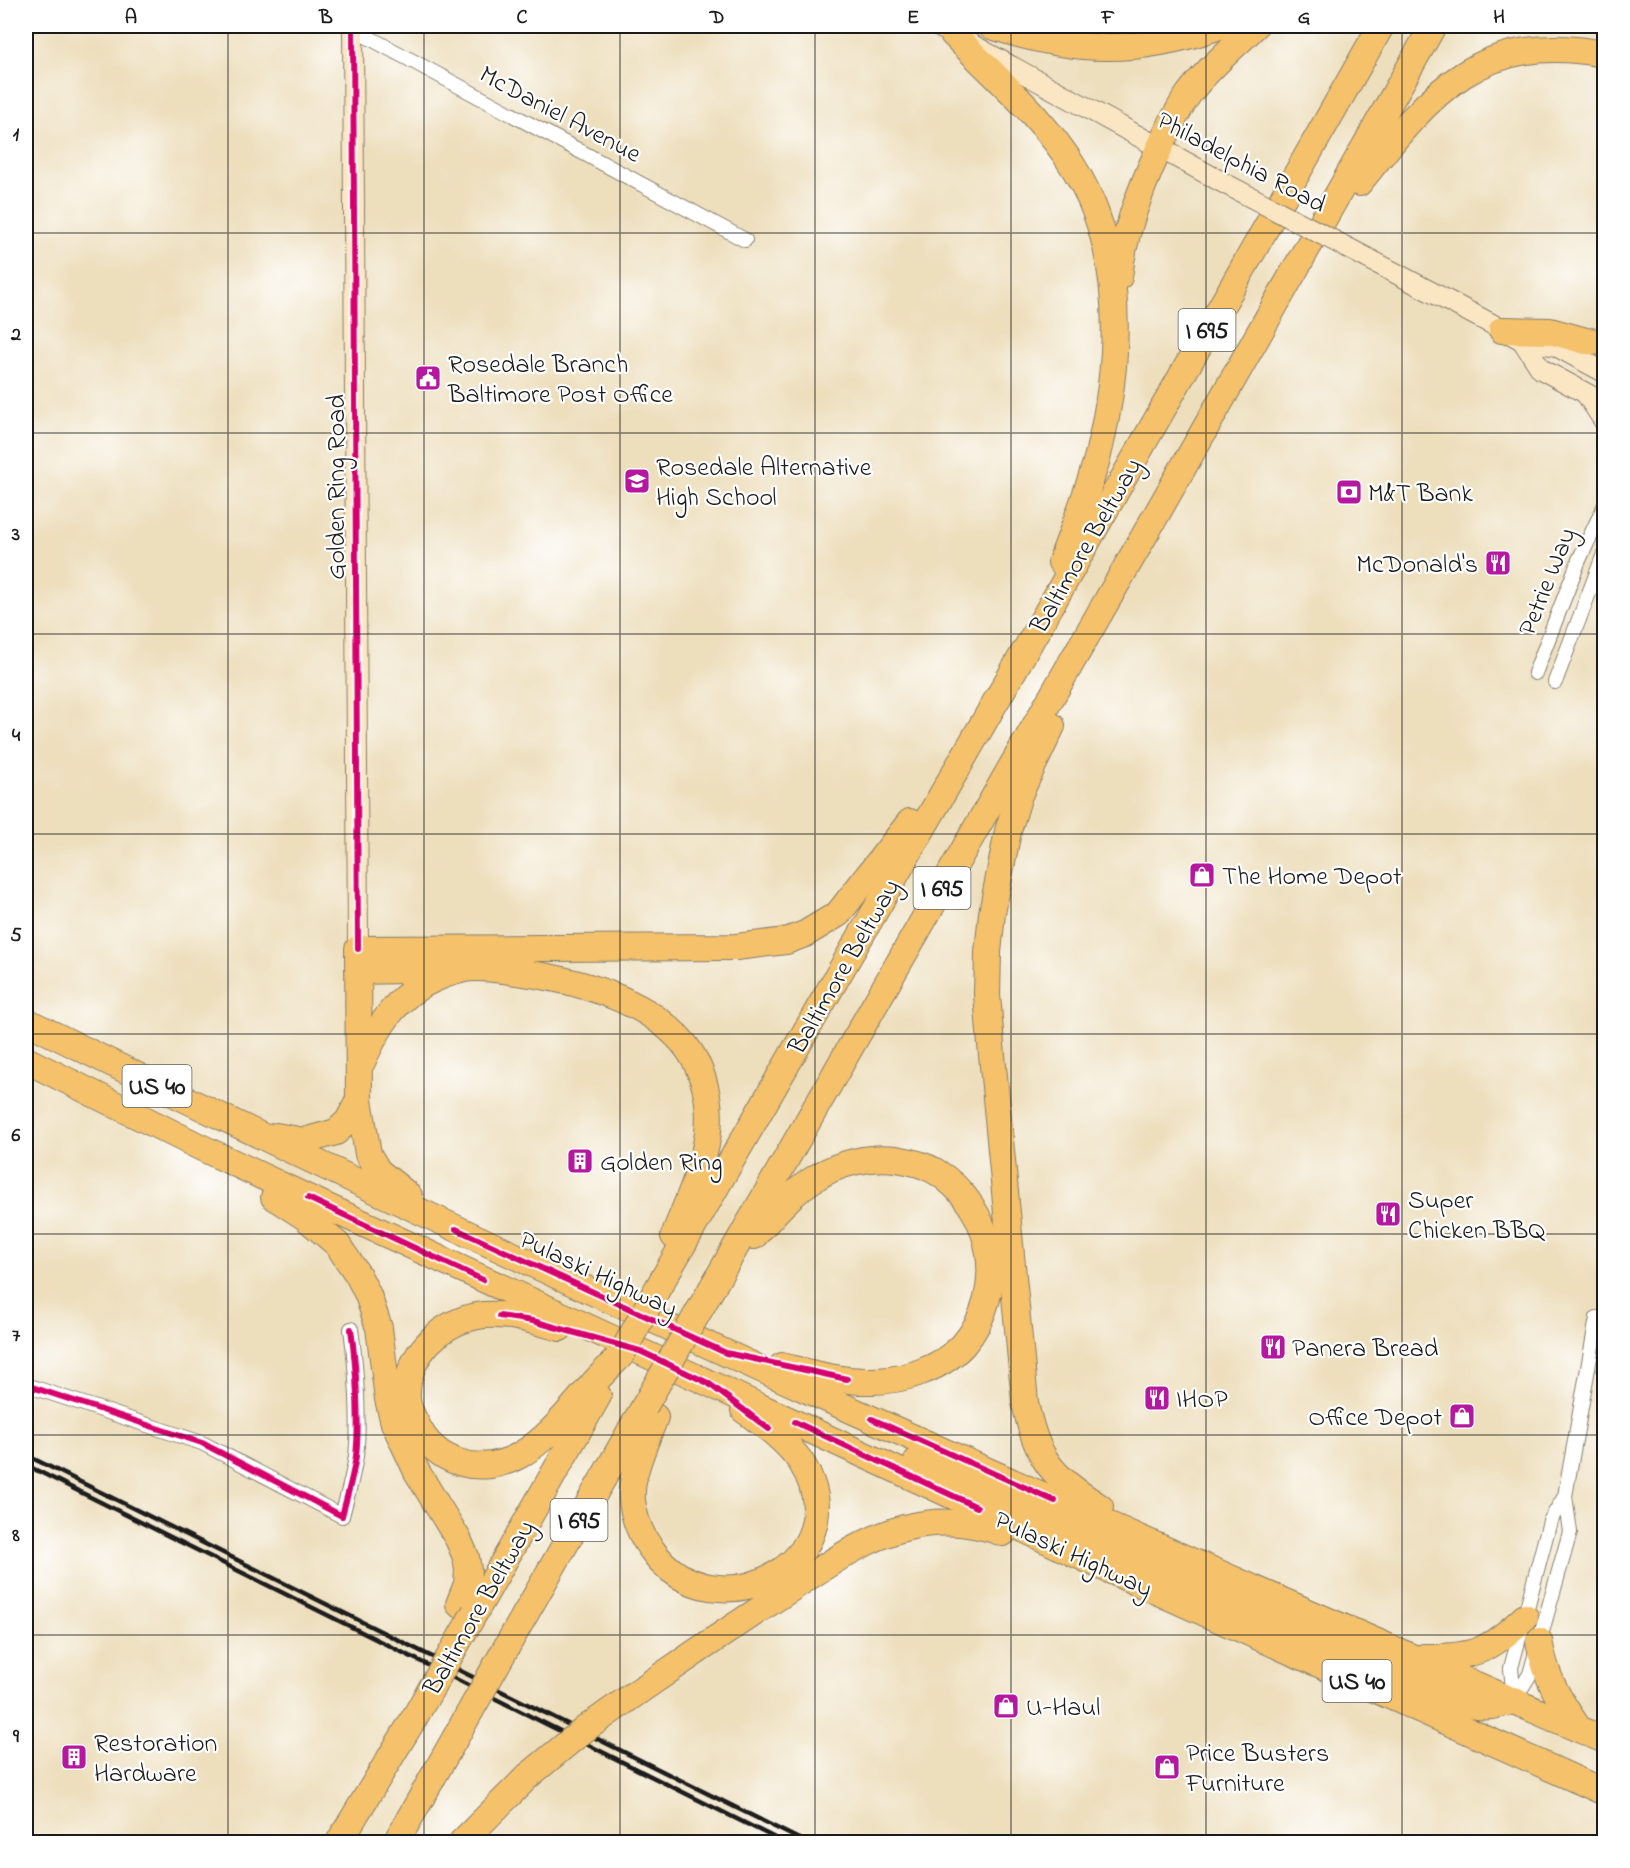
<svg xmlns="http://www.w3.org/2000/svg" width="1630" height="1868" font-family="'Indie Flower',sans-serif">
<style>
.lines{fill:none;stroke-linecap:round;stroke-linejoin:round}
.street-casing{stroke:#847d6c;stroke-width:16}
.secondary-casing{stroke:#847d6c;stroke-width:22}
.highway-casing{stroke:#847d6c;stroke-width:28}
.street{stroke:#fff;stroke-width:14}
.secondary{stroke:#fbe6c4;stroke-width:20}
.highway{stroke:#f5c16b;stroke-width:26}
.rail{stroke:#1c1c1c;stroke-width:4.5}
.secondary-bridge-casing{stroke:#847d6c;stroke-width:22;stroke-linecap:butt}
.highway-bridge-casing{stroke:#847d6c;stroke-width:28;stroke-linecap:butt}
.secondary-bridge{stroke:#fbe6c4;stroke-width:20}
.highway-bridge{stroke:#f5c16b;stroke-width:26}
.cycleway-casing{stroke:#fff;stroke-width:10}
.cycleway{stroke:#d6006c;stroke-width:6}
.grid{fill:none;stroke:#1c1c1c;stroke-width:1.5;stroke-opacity:0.55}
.labels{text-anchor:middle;stroke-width:4.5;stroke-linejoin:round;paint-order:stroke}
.shield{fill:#fff;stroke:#606060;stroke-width:1.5}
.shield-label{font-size:24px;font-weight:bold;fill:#1c1c1c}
.street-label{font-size:26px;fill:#1c1c1c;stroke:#fff}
.poi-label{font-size:26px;fill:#1c1c1c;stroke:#fff;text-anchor:start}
.neatline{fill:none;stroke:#1c1c1c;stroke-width:2}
.grid-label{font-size:20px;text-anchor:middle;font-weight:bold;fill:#1c1c1c}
</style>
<rect width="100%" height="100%" fill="#fff"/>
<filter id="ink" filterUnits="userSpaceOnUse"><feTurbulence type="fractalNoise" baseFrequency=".0167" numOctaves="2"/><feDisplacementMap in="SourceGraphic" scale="12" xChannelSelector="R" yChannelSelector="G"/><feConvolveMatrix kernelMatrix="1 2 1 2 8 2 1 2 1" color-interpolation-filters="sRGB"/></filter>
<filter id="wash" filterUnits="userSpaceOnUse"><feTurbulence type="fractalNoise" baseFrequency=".008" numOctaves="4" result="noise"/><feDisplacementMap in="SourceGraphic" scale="24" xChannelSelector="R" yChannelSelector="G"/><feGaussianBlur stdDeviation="1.35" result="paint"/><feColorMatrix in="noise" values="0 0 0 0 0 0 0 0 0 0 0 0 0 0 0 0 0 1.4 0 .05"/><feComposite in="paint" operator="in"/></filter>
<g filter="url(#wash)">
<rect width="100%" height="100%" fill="#eddebc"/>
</g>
<g filter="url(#ink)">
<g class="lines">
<defs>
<g id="street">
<path d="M353,29L745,240"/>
<path d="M1535,673L1579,560L1604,507"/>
<path d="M1555,682L1604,554"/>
<path d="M26,1385L202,1443L342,1516C347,1496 353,1477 356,1456C360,1421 356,1365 351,1329"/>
<path d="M1514,1700L1530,1674L1570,1532L1565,1496L1597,1318L1604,1321"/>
<path d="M1514,1700L1511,1668L1550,1521L1565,1496"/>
</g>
<g id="secondary">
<path d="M353,26L358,949"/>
<path d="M938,26L1220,181"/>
<path d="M1367,258L1522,340L1556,346L1604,372"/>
<path d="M1522,340L1541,369L1604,403"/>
<path d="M1586,394L1604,421"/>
</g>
<g id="highway">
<path d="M991,26C1074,53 1138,55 1220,26"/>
<path d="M953,34C994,76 1043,117 1074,168C1127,255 1121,360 1098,455C1088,492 1074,527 1061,562"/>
<path d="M1359,183C1430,94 1479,30 1604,54"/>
<path d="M1119,277C1124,232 1139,193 1158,151C1167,132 1176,112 1188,95C1207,69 1233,48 1255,26"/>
<path d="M1502,330L1550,331L1586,341L1604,342"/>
<path d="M1052,726L1019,795L1008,831L992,913L988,952L987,994L991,1045L1025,1402C1036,1459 1052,1477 1100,1507"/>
<path d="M359,971L449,969"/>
<path d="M26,1021C544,1278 1073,1512 1604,1740"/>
<path d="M26,1060L198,1146L308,1198L977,1507L1109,1570L1604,1792"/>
<path d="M362,1062C378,1027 396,995 434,979C443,975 455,971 464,969C479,966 495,969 510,971C566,978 635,994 677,1036C693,1052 703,1074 707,1096C716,1144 691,1191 674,1236"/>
<path d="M276,1136L304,1141L336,1132L348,1121L359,1100"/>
<path d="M409,1196L378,1171L368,1154L359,1100L358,949L736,947L786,941L805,934L838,914L910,822"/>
<path d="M274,1197L305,1217L337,1244L358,1275L368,1295L379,1328L388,1399L394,1423L417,1472L458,1539L466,1557L468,1570L467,1584L459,1604"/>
<path d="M754,1236C773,1215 792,1192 817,1177C839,1163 870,1156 896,1159C909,1161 923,1164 935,1171C995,1207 1009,1292 963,1345C941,1369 903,1381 872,1381C842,1382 811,1373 782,1366"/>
<path d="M712,1288L1159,510L1433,26"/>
<path d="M655,1293L1034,635L1381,26"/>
<path d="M560,1328C535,1321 510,1313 484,1315C442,1320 406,1354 407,1397C407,1406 412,1416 416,1423C434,1464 481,1477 520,1455C549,1438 570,1410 592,1385C601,1375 611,1365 621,1355"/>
<path d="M655,1417C646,1442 630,1473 632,1500C634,1519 641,1536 652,1550C715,1638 863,1560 801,1462C787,1441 764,1425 744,1410"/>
<path d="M917,1461L977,1486L1469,1704C1485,1709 1498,1706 1514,1700"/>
<path d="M475,1612L598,1396"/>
<path d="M515,1632L644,1407"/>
<path d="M1539,1641C1546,1678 1558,1699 1579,1729"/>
<path d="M1424,1657C1473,1658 1489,1651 1525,1617"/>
<path d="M639,1691C691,1655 743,1620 795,1586C830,1563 864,1539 904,1528C939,1519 971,1521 1003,1533"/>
<path d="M339,1842L413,1720"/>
<path d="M396,1842L454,1740"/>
<path d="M462,1842L528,1776"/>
</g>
</defs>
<use href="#street" class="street-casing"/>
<use href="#secondary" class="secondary-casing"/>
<use href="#highway" class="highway-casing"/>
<use href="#street" class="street"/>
<use href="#secondary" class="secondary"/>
<use href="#highway" class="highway"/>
<g class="rail">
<path d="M26,1455L805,1842"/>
<path d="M26,1465L783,1842"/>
</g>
<defs>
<path id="secondary-bridge" d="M1220,181L1367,258"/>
<g id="highway-bridge">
<path d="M621,1355L655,1293"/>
<path d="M644,1407L712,1288"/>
<path d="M413,1720L475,1612"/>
<path d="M454,1740L515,1632"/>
<path d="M528,1776L585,1729L639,1691"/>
</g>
</defs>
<use href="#secondary-bridge" class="secondary-bridge-casing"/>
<use href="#highway-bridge" class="highway-bridge-casing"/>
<use href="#secondary-bridge" class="secondary-bridge"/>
<use href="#highway-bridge" class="highway-bridge"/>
<defs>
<g id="cycleway">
<path d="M353,26L358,949"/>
<path d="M308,1198L483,1280"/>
<path d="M456,1229L726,1353L847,1379"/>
<path d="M499,1316L533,1321L640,1351L708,1383L769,1429"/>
<path d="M26,1385L202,1443L342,1516C347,1496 353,1477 356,1456C360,1421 356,1365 351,1329"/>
<path d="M872,1419L1055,1501"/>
<path d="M795,1422L977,1507"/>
</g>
</defs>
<use href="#cycleway" class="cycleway-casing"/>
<use href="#cycleway" class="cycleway"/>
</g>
</g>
<path class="grid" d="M228,26V1842M424,26V1842M620,26V1842M815,26V1842M1011,26V1842M1206,26V1842M1402,26V1842M26,233H1604M26,433H1604M26,634H1604M26,834H1604M26,1034H1604M26,1234H1604M26,1435H1604M26,1635H1604"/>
<defs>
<symbol id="civic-square" viewBox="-11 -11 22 22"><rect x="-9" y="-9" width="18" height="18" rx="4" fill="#b5179e" stroke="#fff"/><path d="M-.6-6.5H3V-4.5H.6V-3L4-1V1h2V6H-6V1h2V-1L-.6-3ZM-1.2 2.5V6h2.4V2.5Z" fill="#fff"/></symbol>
<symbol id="school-square" viewBox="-11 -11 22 22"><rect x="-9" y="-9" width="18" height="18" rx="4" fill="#b5179e" stroke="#fff"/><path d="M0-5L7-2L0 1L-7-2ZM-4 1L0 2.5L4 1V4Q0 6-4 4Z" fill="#fff"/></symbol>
<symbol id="bank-square" viewBox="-11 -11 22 22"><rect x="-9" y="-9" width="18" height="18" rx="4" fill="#b5179e" stroke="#fff"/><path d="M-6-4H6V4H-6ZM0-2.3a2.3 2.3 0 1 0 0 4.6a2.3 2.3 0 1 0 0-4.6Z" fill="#fff"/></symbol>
<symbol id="restaurant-square" viewBox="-11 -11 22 22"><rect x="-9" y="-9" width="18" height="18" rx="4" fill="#b5179e" stroke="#fff"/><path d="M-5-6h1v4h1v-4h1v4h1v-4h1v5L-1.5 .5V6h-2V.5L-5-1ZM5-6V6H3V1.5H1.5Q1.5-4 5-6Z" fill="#fff"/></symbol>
<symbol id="shop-square" viewBox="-11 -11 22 22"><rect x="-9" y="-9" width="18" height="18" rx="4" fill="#b5179e" stroke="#fff"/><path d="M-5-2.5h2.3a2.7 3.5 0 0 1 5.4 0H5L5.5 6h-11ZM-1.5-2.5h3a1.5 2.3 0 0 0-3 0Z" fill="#fff"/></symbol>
<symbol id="building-square" viewBox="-11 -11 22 22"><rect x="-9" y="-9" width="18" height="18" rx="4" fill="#b5179e" stroke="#fff"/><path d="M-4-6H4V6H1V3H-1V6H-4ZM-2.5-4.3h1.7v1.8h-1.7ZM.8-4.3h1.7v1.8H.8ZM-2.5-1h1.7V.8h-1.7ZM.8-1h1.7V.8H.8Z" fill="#fff"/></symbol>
</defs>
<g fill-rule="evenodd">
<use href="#civic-square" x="413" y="363" width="30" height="30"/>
<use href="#school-square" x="622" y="466" width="30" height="30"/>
<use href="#bank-square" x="1334" y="477" width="30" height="30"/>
<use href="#restaurant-square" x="1483" y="548" width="30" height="30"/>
<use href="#shop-square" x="1187" y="860" width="30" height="30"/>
<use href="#building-square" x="565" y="1146" width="30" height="30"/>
<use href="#restaurant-square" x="1373" y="1199" width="30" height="30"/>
<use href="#restaurant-square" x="1258" y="1332" width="30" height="30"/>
<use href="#restaurant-square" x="1142" y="1383" width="30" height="30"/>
<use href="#shop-square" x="1447" y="1401" width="30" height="30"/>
<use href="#shop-square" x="991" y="1691" width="30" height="30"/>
<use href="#building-square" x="59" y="1742" width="30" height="30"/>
<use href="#shop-square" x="1152" y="1752" width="30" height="30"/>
</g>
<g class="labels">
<g class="shield">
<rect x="1178.5" y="309" width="57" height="42" rx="4.5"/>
<rect x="913.5" y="867" width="57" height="42" rx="4.5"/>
<rect x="122.5" y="1065" width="69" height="42" rx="4.5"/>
<rect x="550.5" y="1499" width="57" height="42" rx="4.5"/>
<rect x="1322.5" y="1660" width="69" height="42" rx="4.5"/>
</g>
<g class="shield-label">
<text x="1207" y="338">I 695</text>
<text x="942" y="896">I 695</text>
<text x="157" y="1094">US 40</text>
<text x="579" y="1528">I 695</text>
<text x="1357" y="1689">US 40</text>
</g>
<g class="street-label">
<text transform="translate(561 113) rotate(28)" y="9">McDaniel Avenue</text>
<text transform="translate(1242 161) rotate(28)" y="9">Philadelphia Road</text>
<text transform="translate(335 487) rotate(-90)" y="9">Golden Ring Road</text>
<text transform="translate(1085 545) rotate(-60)" y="9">Baltimore Beltway</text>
<text transform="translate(1546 581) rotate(-68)" y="9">Petrie Way</text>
<text transform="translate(843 966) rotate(-60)" y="9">Baltimore Beltway</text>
<text transform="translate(599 1273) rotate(25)" y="9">Pulaski Highway</text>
<text transform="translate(1074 1553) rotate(25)" y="9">Pulaski Highway</text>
<text transform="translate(478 1607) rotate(-60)" y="9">Baltimore Beltway</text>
</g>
<g class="poi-label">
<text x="448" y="372">Rosedale Branch<tspan x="448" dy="30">Baltimore Post Office</tspan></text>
<text x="656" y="475">Rosedale Alternative<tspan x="656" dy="30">High School</tspan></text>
<text x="1368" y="501">M&amp;T Bank</text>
<text x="1478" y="572" text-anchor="end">McDonald's</text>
<text x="1222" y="884">The Home Depot</text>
<text x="600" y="1170">Golden Ring</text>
<text x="1408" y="1208">Super<tspan x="1408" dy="30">Chicken BBQ</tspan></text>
<text x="1292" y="1356">Panera Bread</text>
<text x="1176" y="1407">IHOP</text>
<text x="1442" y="1425" text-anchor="end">Office Depot</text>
<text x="1026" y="1715">U-Haul</text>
<text x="94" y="1751">Restoration<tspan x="94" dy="30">Hardware</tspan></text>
<text x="1186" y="1761">Price Busters<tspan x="1186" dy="30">Furniture</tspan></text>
</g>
</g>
<rect width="1630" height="1868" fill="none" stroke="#fff" stroke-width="66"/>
<rect x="33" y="33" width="1564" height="1802" class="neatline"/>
<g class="grid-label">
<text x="131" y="23">A</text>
<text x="326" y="23">B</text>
<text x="522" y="23">C</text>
<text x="717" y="23">D</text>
<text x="913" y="23">E</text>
<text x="1108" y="23">F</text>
<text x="1304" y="23">G</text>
<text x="1499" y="23">H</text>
<text x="16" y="140">1</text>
<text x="16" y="340">2</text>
<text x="16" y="540">3</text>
<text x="16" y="741">4</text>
<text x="16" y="941">5</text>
<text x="16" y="1141">6</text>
<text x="16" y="1341">7</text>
<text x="16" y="1541">8</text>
<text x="16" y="1742">9</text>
</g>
</svg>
